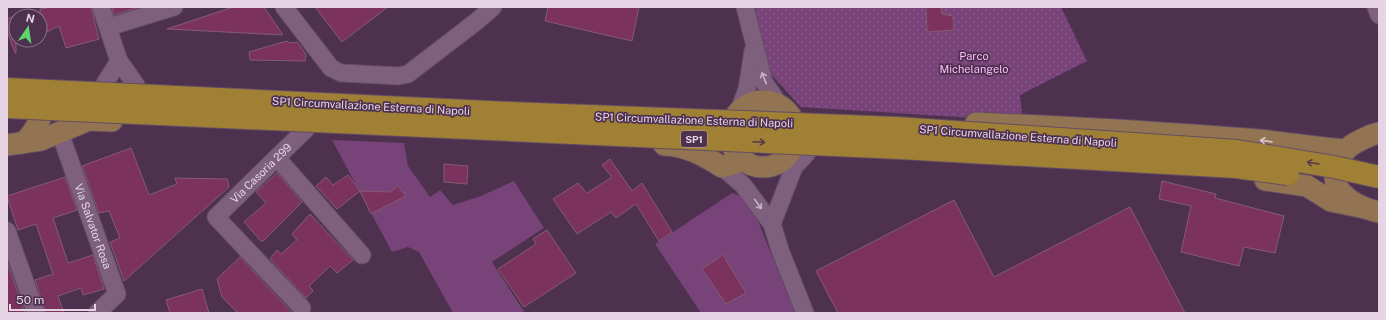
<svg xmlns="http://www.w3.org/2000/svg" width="1386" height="320" font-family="'Public Sans',sans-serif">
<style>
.green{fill:#774378}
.park{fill:url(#park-dots)}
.building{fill:#7c325e;stroke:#845c71}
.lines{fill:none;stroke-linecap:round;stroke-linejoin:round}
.minor-casing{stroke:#644d65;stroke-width:19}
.major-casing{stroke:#644d65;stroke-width:23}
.minor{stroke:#7e5f7e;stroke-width:17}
.major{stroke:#927352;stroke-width:21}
.highway-bridge-casing{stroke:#644d65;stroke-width:24;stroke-linecap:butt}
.highway-bridge{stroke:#a08034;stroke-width:22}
.oneway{stroke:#c7b1c6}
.oneway2{stroke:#d9c5cf}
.oneway3{stroke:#55394b}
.labels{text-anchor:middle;stroke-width:3.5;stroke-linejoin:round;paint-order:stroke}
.shield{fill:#4d314e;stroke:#b8a3b8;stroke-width:1}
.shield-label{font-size:10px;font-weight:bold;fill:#e6d4e5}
.park-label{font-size:11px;fill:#fdbafd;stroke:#4d314e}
.street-label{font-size:11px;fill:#e6d4e5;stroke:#4d314e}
</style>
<defs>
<pattern id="park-dots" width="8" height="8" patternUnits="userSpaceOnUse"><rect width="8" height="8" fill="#774378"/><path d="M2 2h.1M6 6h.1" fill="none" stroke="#8a5d8b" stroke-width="1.8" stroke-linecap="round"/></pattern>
</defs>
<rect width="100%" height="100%" fill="#4d314e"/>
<g class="green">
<path d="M332,140L404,143L408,166L430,197L440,190L453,205L481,196L514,181L544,228L492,262L525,313H453L419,252L408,247L392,252Z"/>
<path d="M732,193L742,197L756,216L795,313H701L655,244Z"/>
</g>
<path class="park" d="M755,7H1061L1087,61L1020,95L1023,121L801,107L769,72Z"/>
<g class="building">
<path d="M53,7H91L99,39L66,48L59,26L40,35V9Z"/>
<path d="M112,7H140L114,15Z"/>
<path d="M233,7H264L283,35L167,29Z"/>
<path d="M315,7H388L342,42Z"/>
<path d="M548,7H639L632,41L545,21Z"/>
<path d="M926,7H941L942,14L953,16L954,30L927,32Z"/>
<path d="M16,15V53H15L7,31V19Z"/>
<path d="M287,41L289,43L297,42L306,54L305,61L250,60L249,52Z"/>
<path d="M131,148L149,195L177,184L175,178L227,179L229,187L124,281L110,242L120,238L109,211L99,213L82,166Z"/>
<path d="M610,159L632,191L642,183L672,232L659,241L636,204L616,218L611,212L577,234L553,199L578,183L587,193L612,177L602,165Z"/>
<path d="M444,164L468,166L467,184L444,182Z"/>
<path d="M277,173L302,202L262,242L244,222L266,203L256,192Z"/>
<path d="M348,175L360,191L337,209L316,186L326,177L333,185Z"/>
<path d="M65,177L77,210L53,218L68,263L93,255L104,289L83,295L81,288L58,296L64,313H46L35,280L53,274L36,224L18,230L7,196Z"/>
<path d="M1162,181L1216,194L1215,198L1284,216L1275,253L1244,247L1239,266L1181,252L1191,206L1159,199Z"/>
<path d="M398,186L406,196L371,214L360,191L390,192Z"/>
<path d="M954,200L994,277L1130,207L1185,313H838L816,271Z"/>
<path d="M310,214L353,260L337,273L330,266L309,286L313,291L306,298L270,259L277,250L281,254L297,240L292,234Z"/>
<path d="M547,230L576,273L524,307L498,269L536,244L533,239Z"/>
<path d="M723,255L746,293L726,304L702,269Z"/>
<path d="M240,257L282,302L292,313H238L222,297L217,279Z"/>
<path d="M7,262L25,313H7Z"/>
<path d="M202,289L209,313H170L166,300Z"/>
</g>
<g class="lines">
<defs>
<g id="minor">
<path d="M101,7L119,61L136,85"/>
<path d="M284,7L331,68L341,73L399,76L408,74L477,21L493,7"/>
<path d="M745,7L764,82L781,107"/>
<path d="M1376,7L1379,15"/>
<path d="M109,27L174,7"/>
<path d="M105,83L119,61"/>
<path d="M739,111L747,89L753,51"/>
<path id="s1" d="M60,133L117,294L97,313"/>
<path d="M277,158L362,255"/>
<path d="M722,167L743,185L772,224L780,250L805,313"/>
<path d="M772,224L794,167L807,153"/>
<path d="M7,231L36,313"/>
<path id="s2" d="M302,308L216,217L306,129"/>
</g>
<g id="major">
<circle cx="763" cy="134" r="33"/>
<path d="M976,123C1066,127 1156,132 1246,139C1280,141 1312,148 1346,150"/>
<path d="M1379,133C1372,134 1365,138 1359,141C1341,149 1326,174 1341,192C1351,203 1365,209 1379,212"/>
<path d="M23,143C34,133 51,107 40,93"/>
<path d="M7,145L41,140L89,120L112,121"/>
<path d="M664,145C687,146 703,155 722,167L745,160"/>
<path d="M1265,180L1307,186L1331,201L1365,208"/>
</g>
</defs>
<use href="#minor" class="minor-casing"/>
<use href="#major" class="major-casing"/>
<use href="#minor" class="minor"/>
<use href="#major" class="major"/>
<defs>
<g id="highway-bridge">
<path d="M7,89L510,113L897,128L1237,151L1334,167L1379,177"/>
<path d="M7,107L900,148L1236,167L1288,174"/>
</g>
</defs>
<use href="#highway-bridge" class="highway-bridge-casing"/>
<use href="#highway-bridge" class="highway-bridge"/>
</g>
<defs><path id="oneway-shaft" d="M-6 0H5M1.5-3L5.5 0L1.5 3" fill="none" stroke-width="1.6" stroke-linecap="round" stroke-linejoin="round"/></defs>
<g class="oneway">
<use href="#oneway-shaft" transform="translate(764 78) rotate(-111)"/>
<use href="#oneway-shaft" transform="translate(758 204) rotate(54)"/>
</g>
<use class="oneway2" href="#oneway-shaft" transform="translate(1266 141) rotate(-172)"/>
<g class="oneway3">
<use href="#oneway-shaft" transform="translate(759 142) rotate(3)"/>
<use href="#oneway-shaft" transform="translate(1313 163) rotate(-171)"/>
</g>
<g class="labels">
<rect class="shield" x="681" y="131" width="26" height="16" rx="3"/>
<g class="shield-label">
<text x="694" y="143">SP1</text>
</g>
<g class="park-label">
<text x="974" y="60">Parco<tspan x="974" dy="13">Michelangelo</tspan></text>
</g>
<g class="street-label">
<text transform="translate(371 106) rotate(3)" y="4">SP1 Circumvallazione Esterna di Napoli</text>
<text transform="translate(694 120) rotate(2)" y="4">SP1 Circumvallazione Esterna di Napoli</text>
<text transform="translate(1018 136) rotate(4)" y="4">SP1 Circumvallazione Esterna di Napoli</text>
<text dy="4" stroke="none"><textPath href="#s2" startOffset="188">Via Casoria 299</textPath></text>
<text dy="4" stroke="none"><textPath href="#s1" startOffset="99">Via Salvator Rosa</textPath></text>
</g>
</g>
<rect width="1386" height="320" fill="none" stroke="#e6d4e5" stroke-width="16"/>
<g transform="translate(28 28) rotate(13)"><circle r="19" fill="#4d314e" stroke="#8a728a"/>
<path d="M0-3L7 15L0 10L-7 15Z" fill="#5cd56d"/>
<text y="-6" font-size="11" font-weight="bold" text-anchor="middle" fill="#e6d4e5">N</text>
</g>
<path d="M10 304v6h85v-6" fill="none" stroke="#e6d4e5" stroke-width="2"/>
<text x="16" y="304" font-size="12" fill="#e6d4e5" stroke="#4d314e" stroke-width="3" paint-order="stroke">50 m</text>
</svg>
